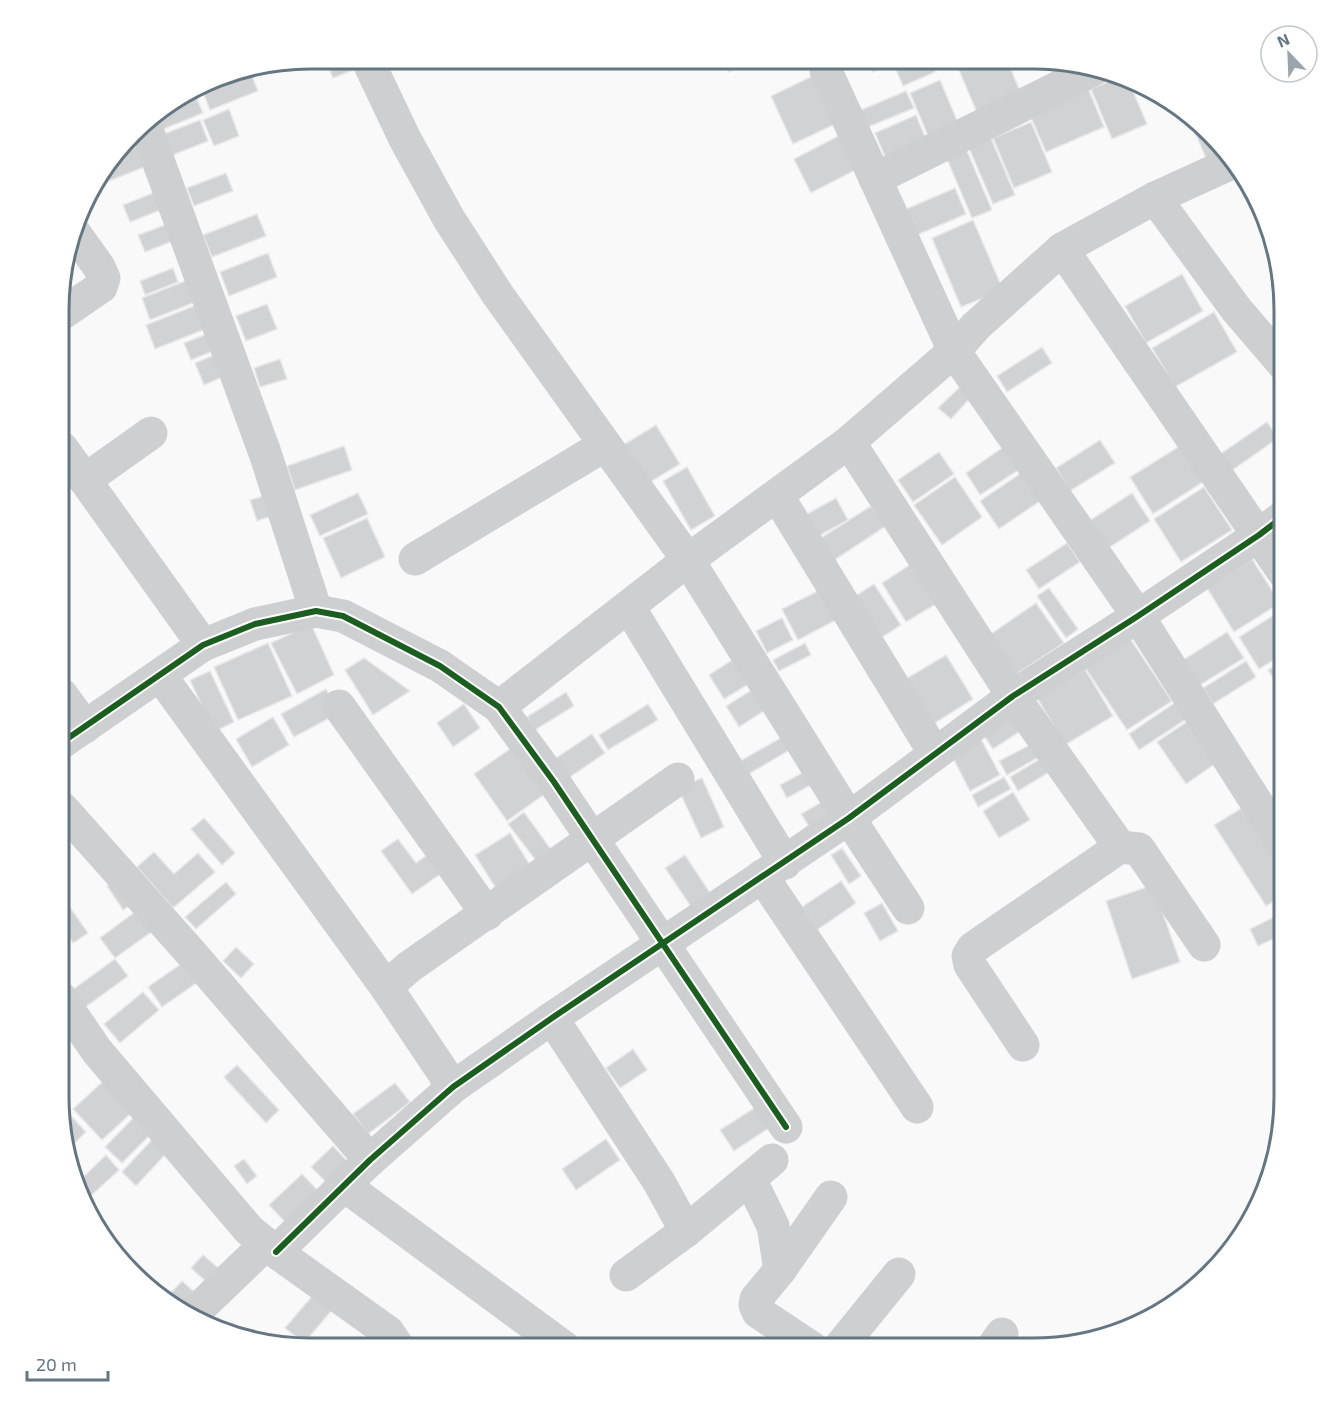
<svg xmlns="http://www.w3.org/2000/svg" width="1343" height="1407" font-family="'Exo 2',sans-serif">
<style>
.building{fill:#d0d2d3;stroke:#e8e8e8;stroke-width:1.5}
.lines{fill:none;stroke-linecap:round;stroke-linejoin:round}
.minor{stroke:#cecfd0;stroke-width:33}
.cycleway-casing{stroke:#fff;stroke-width:10}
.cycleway{stroke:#1b5e20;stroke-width:6}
.rim{fill:none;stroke:#657683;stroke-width:3}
</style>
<rect width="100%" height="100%" fill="#f9f9f9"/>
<g class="building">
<path d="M325,59H357L361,67L333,78Z"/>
<path d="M721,60H751L729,72Z"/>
<path d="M868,60H899L873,72Z"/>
<path d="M906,60H930L935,72L903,86L894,65Z"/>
<path d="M963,60H1007L1022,96L978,115L956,63Z"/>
<path d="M250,71L258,91L210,110L202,90Z"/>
<path d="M821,72L844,120L793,144L771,96Z"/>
<path d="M1117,78L1129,82L1147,124L1112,139L1091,89Z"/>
<path d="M940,80L961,130L931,143L910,93Z"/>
<path d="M1088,88L1104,127L1046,152L1029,113Z"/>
<path d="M906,91L914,108L868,127L861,110Z"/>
<path d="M194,92L203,113L161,130L155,115Z"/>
<path d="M229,109L239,136L214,146L203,120Z"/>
<path d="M916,115L929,146L888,163L875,133Z"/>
<path d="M200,120L208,141L173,155L164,134Z"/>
<path d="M1031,122L1052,172L1014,188L993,138Z"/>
<path d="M1191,123L1228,157L1209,165Z"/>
<path d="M988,131L1015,195L993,204L966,141Z"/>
<path d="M846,132L863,166L811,193L794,159Z"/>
<path d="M144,144L152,164L109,181L104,169L117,154Z"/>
<path d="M964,144L992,210L972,218L944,152Z"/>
<path d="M226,173L233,191L194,206L187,188Z"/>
<path d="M955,188L966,214L917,235L906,209Z"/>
<path d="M161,190L168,207L130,222L123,205Z"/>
<path d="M257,214L266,236L212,257L203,235Z"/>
<path d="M973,220L1003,290L961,307L932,238Z"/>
<path d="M176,221L183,237L145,252L138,235Z"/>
<path d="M268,253L277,277L229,296L220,272Z"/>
<path d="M173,268L178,282L145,295L140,281Z"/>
<path d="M1182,274L1203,311L1146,343L1125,306Z"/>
<path d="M190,279L198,301L150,320L142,298Z"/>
<path d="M199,304L208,328L155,349L146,325Z"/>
<path d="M267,304L277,329L246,341L236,316Z"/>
<path d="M1214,312L1237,352L1175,387L1152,348Z"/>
<path d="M212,332L218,349L191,360L184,343Z"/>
<path d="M1042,347L1052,363L1007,392L997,376Z"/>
<path d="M222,352L230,374L204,385L195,363Z"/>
<path d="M280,359L287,379L260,387L254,368Z"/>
<path d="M962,385L975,393L951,419L938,408Z"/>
<path d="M1267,422L1278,438L1231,471L1219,455Z"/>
<path d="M656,425L680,464L647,484L623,445Z"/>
<path d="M1284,437V454L1276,443Z"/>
<path d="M1100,440L1115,463L1070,491L1056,468Z"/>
<path d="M344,446L352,470L295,490L287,466Z"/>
<path d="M1005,446L1020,469L980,495L966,473Z"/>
<path d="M1180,446L1203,482L1153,514L1130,477Z"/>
<path d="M939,452L954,474L913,502L898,480Z"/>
<path d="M687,467L715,516L691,530L663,481Z"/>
<path d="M1021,473L1040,501L999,529L980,501Z"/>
<path d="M955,477L982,517L942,545L914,505Z"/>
<path d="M1204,487L1232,530L1181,562L1154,519Z"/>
<path d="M358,493L368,514L320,536L310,515Z"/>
<path d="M1132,493L1150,521L1107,549L1089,521Z"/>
<path d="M271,494L277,514L257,521L250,500Z"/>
<path d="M836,498L848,520L813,539L800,518Z"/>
<path d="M871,506L886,526L827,565L813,543Z"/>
<path d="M367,518L385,557L341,578L323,538Z"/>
<path d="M1067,543L1080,562L1039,589L1026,570Z"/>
<path d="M1252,559L1280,603L1234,632L1207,588Z"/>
<path d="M911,564L936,604L906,622L882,583Z"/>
<path d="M874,584L901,625L870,645L843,604Z"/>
<path d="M1049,588L1078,629L1066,638L1037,596Z"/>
<path d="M820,590L836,620L798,640L782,609Z"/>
<path d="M1036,603L1064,643L1015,675L988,636Z"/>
<path d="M1284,609V654L1259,669L1239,637Z"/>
<path d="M782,618L793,640L767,653L756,631Z"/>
<path d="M311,624L334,675L297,694L271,643Z"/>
<path d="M1227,632L1244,658L1200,685L1183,660Z"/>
<path d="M1127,634L1172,701L1127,730L1082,663Z"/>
<path d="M268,643L292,696L238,720L214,667Z"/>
<path d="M805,643L811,655L779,671L773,660Z"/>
<path d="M743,653L759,678L724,699L709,675Z"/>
<path d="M946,655L973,699L927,728L899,683Z"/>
<path d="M364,658L410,691L373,715L345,670Z"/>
<path d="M1284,660V695L1268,670Z"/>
<path d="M1246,661L1256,677L1213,704L1203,688Z"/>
<path d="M1085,669L1113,716L1065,745L1037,698Z"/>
<path d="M210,671L234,722L214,732L190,680Z"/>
<path d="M763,683L776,703L739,727L726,706Z"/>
<path d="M326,689L339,713L294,737L281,714Z"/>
<path d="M566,692L574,706L535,730L527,717Z"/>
<path d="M1176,702L1188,718L1139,750L1129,734Z"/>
<path d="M464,704L480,728L453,747L437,723Z"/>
<path d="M648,704L658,720L608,750L599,735Z"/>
<path d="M1011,714L1022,730L993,749L982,733Z"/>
<path d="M273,717L289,745L252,767L236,739Z"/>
<path d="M1188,721L1216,763L1186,784L1157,742Z"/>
<path d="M793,731L800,744L747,775L740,761Z"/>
<path d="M592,734L605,753L567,779L553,760Z"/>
<path d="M980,737L1000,775L970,791L951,754Z"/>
<path d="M517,744L549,791L507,821L474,774Z"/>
<path d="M1032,744L1039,757L1007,775L999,761Z"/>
<path d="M1040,759L1048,773L1018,791L1010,777Z"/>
<path d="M815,766L822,779L787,798L780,785Z"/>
<path d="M1004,777L1011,789L978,807L972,795Z"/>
<path d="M702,778L724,827L701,838L678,788Z"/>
<path d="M1013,792L1030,820L999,838L983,811Z"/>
<path d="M834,795L846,814L813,833L801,814Z"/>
<path d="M1245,806L1284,867V895L1266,906L1214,825Z"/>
<path d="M524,812L555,855L540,866L508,824Z"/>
<path d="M204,818L235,853L222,865L191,829Z"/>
<path d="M510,833L535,873L500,895L475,855Z"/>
<path d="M398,839L416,863L437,848L450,867L412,894L381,851Z"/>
<path d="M842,848L861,876L849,884L831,855Z"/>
<path d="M154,852L174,874L198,853L215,872L173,908L137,867Z"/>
<path d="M685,855L718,905L698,917L665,868Z"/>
<path d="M120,878L136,901L123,910L107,886Z"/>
<path d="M841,881L856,903L817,930L802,907Z"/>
<path d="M226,882L236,894L196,929L185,917Z"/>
<path d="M1153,885L1180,962L1132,979L1106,901Z"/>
<path d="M67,903L88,933L73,943L63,928L60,930V907Z"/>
<path d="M882,903L898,931L880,941L864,913Z"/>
<path d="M139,909L154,930L115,958L100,938Z"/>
<path d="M1284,912V934L1258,946L1250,929Z"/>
<path d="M236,947L254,964L241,978L223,961Z"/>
<path d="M191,957L205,977L162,1007L148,987Z"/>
<path d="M115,959L128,976L84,1008L71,991Z"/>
<path d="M143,992L159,1010L120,1043L104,1024Z"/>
<path d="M633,1049L647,1070L620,1088L606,1068Z"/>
<path d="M237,1065L279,1110L266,1123L224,1077Z"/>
<path d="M111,1074L140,1105L102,1140L73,1109Z"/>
<path d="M395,1083L410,1102L368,1134L353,1114Z"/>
<path d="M59,1104L69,1113L61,1121L59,1113Z"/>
<path d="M759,1105L772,1126L734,1151L720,1130Z"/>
<path d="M141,1110L158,1127L122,1163L105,1147Z"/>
<path d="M72,1117L86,1132L66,1151L62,1127Z"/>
<path d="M160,1131L175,1144L136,1186L122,1172Z"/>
<path d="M606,1139L620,1160L576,1190L562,1169Z"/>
<path d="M333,1146L350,1164L329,1185L311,1167Z"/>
<path d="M106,1155L119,1170L84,1202L75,1185Z"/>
<path d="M244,1159L257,1176L247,1184L234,1166Z"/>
<path d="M302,1174L319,1192L286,1223L269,1205Z"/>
<path d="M203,1255L223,1272L211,1286L191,1268Z"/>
<path d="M182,1281L200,1297L184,1314L166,1298Z"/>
<path d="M314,1294L332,1310L304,1343L285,1328Z"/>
</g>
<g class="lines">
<g class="minor">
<path d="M367,59L405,139L449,219L498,295L688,560L849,818L908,908"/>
<path d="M826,60V71L954,351L1138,616L1284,846"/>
<path d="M144,122L265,453L316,611"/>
<path d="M875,179L1093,70"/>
<path d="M1155,198L1236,309L1284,365"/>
<path d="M1062,249L1284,573"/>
<path d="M63,313L101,287L104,278L99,267L74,232"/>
<path d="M849,442L1013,696L1120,847"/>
<path d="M62,448L203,645"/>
<path d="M85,480L151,433"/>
<path d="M777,495L935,754"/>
<path d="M415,559L605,445"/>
<path d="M629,607L785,863"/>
<path d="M160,675L386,987L409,967L678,779"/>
<path d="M61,694L85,727"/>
<path d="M339,706L487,914"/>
<path d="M499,707L688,560L849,442L954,351L976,326L1062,249L1155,198L1234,162"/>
<path d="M61,743L203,645L255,624L316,611L343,616L440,666L499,707L554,782L786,1127"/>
<path d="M61,807L191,953L370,1160"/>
<path d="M762,876L917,1107"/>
<path d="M386,987L453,1087"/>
<path d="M60,997L97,1051L249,1230L276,1252L388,1332L399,1348"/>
<path d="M552,1018L659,1182L686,1231"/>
<path d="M1023,1045L970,965L968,956L973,948L1120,847L1139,849L1204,945"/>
<path d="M750,1179L773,1226L780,1270"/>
<path d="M345,1186L565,1348"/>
<path d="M276,1252L370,1160L453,1087L552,1018L849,818L1013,696L1138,616L1259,535L1284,516"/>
<path d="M626,1275L686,1231L772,1160"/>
<path d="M190,1317L266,1244"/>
<path d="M812,1348L758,1312L755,1305L756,1299L780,1270L831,1197"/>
<path d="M839,1348L899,1274"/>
<path d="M992,1348L1002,1334"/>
</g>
<defs>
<g id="cycleway">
<path d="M61,743L203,645L255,624L316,611L343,616L440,666L499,707L554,782L786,1127"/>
<path d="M276,1252L370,1160L453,1087L552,1018L849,818L1013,696L1138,616L1259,535L1284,516"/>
</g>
</defs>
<use href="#cycleway" class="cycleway-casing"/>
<use href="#cycleway" class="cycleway"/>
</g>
<path d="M0 0H1343V1407H0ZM310 69H1033A241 241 0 0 1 1274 310V1097A241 241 0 0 1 1033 1338H310A241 241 0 0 1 69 1097V310A241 241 0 0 1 310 69Z" fill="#fff" fill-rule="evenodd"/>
<path class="rim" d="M310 69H1033A241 241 0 0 1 1274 310V1097A241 241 0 0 1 1033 1338H310A241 241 0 0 1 69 1097V310A241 241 0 0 1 310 69Z"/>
<g transform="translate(1289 54) rotate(337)"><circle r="28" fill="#ffffff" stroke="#c1c8cd" stroke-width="1.5"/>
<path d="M0-4.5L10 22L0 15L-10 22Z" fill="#99a4ac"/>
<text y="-9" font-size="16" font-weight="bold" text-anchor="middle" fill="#657683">N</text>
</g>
<path d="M27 1371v9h81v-9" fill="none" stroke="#657683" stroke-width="3"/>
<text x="36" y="1371" font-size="18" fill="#657683" stroke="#ffffff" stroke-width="4.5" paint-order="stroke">20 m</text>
</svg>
